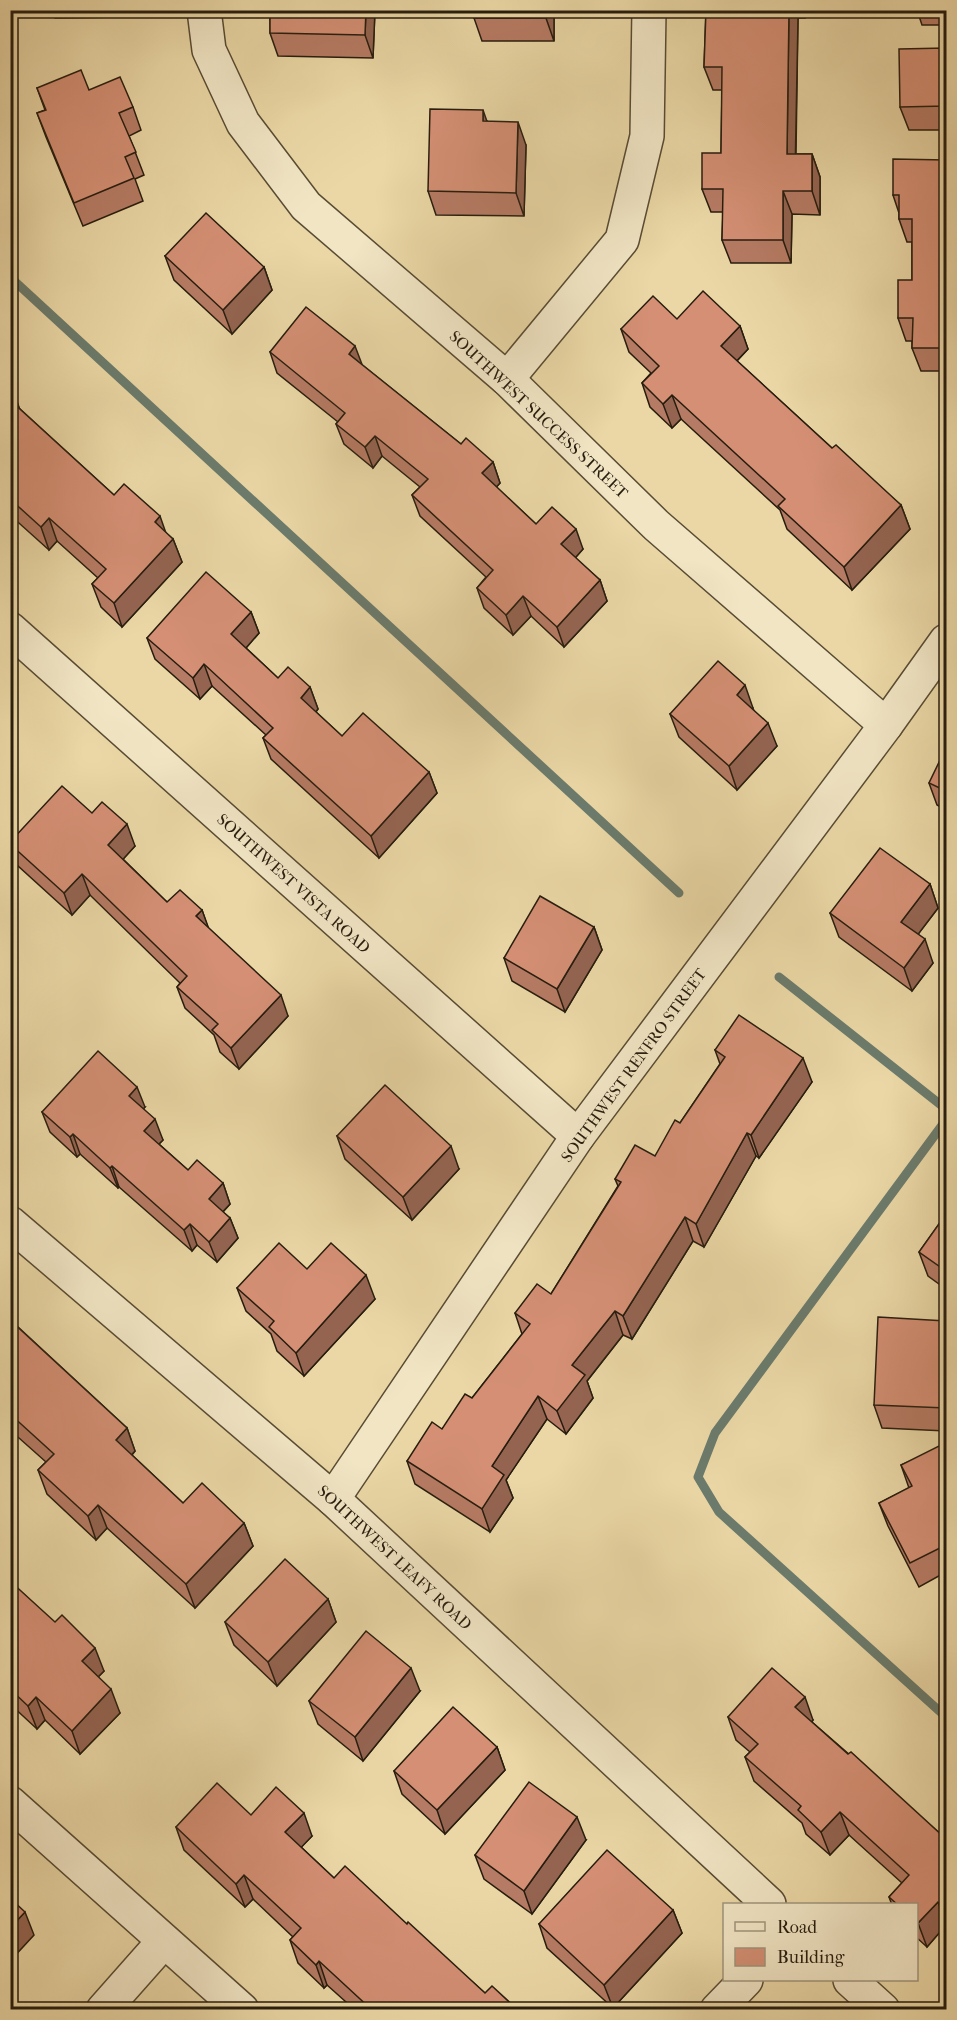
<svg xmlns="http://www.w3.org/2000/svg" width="957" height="2020" font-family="'IM FELL French Canon',serif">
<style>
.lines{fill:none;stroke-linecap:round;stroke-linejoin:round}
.stream{stroke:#6b7b6c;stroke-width:9}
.minor-casing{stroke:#584c34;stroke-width:36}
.minor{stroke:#f1e5c4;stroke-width:33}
.wall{fill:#b67b64;stroke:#271d0f;stroke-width:1.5}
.shaded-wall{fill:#946451;stroke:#271d0f;stroke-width:1.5}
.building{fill:#d48f74;stroke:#271d0f;stroke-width:1.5}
.labels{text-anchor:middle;stroke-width:4.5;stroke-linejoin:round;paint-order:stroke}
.street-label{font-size:16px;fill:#271d0f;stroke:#f1e5c4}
</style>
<rect width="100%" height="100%" fill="#ead7a5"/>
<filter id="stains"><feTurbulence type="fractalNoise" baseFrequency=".00333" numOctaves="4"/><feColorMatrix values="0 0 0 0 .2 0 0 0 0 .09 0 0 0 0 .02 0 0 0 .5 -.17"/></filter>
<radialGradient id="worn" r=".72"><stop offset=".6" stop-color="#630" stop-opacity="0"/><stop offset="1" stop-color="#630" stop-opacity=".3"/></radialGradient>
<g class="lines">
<g class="stream">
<path d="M10,277L679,893"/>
<path d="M779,977L946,1109"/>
<path d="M946,1120L715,1433L698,1477L719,1512L946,1717"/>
</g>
<defs>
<g id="minor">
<path d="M204,10L209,50L243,123L306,206L507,379L656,525L886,725"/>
<path d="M507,379L622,240L647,136L649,10"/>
<path d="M10,629L578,1136"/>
<path d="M10,1223L333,1499L769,1904"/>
<path d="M333,1499L578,1136L886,725L946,641"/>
<path d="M10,1803L242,2010"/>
<path d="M850,1980L883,2010"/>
<path d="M103,2010L164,1941"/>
<path d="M717,2010L746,1980"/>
</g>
</defs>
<use href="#minor" class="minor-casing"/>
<use href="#minor" class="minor"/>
</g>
<g class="wall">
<path d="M52,10H121V17L55,18Z"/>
<path d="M270,10H375L373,58L278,56L270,33Z"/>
<path d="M554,10V41H482L474,18Z"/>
<path d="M706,10H805V18H798L796,154H812L820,177V215L792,214L791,263H731L722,240L723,212H711L702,189L721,153L722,90H713L704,67Z"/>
<path d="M917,10H946V25H922Z"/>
<path d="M946,48V130H909L900,107Z"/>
<path d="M37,88L89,90L133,107L141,130L129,136L144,175L135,179L143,201L83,226L46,137L37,113L45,110Z"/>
<path d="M487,121L526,145L524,216L436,215L428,191Z"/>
<path d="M946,160V371H921L912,348V341H906L898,318L912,280V242H907L899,219V213L893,195Z"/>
<path d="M165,256L264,267L272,290L232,334L174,280Z"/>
<path d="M677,319L740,326L748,349L737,361L832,448L901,505L910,529L852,590L787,529L780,510L681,419L672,428L650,407L642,383L651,373L629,352L621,329Z"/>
<path d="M270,352L362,365L461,444L493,462L500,483L496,487L536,524L583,549L575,558L600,580L607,601L564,647L531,616L513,635L484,608L477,588L486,577L420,516L412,495L420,487L382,456L373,468L344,444L336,424L338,422L277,373Z"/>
<path d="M10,388L13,390L19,408L114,495L166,533L173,539L182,562L122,627L101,607L92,584L98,578L57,541L49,550L10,515Z"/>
<path d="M251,612L259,633L246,648L278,678L310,687L318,709L316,712L342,736L429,772L437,793L379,858L271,759L263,738L266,735L212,686L200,699L155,659L147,638Z"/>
<path d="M753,708V709L777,746L737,790L679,737L670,714Z"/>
<path d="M946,758V810L937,805L929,783Z"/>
<path d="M92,813L135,846L123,859L167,902L202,910L208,928L288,1016L239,1069L220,1052L214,1035L185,1008L177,987L180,983L90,895L72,915L17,865L10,847V842Z"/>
<path d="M930,884L938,908L918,934L933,963L912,991L839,937L830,913Z"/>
<path d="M594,927L602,950L565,1012L512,981L504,958Z"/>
<path d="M715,1050L812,1082L759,1158L756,1156L704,1247L693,1241L632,1339L623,1335L587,1381L593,1398L566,1434L547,1419L506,1480L513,1498L490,1532L415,1484L407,1461L442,1429L472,1398L522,1334L515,1313L551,1294L618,1186L615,1179L655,1156L680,1123L720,1064Z"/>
<path d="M145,1107L143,1109L163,1140L159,1144L188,1170L223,1183L230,1204L223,1212L230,1218L238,1238L217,1262L197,1245L192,1251L119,1187L118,1188L80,1154L77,1157L50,1132L42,1112Z"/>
<path d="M337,1136L459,1169L412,1220L345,1159Z"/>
<path d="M946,1214V1289L928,1276L919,1252Z"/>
<path d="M307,1269L375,1299L304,1376L277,1351L271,1334L246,1311L237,1288Z"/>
<path d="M10,1307L17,1326L127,1428L135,1451L132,1455L183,1503L244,1523L253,1546L195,1608L107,1528L96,1540L47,1494L38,1470L46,1462L10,1430Z"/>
<path d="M946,1321V1431L882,1428L874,1405Z"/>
<path d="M946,1446V1572L919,1587L888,1526L879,1503L909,1488L901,1465Z"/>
<path d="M10,1581L104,1671L98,1677L120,1713L80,1754L45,1720L37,1729L10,1704Z"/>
<path d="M328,1599L336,1622L277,1686L234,1645L225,1622Z"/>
<path d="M420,1691L363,1761L318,1724L309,1701Z"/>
<path d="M728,1717L813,1720L812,1722L944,1837L946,1834V1925L927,1947L916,1937V1905H892L889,1897L902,1883L849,1835L830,1855L806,1834L802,1823L754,1781L745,1757L750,1752L736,1740Z"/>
<path d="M497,1747L505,1770L445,1834L402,1794L394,1771Z"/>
<path d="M251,1815L312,1836L301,1847L334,1878L407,1924L485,1993L518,2010H355L327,1985L324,1988L298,1963L290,1940L293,1937L253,1899L245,1907L184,1850L176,1827Z"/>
<path d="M586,1840L532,1914L484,1879L475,1855Z"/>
<path d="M673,1910L682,1933L613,2008L547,1948L539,1924Z"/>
</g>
<g class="shaded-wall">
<path d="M366,10H375L373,58L365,35Z"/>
<path d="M546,10H554V41L546,18Z"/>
<path d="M789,10H795L798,18L795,177L787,154Z"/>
<path d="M802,10H805V18Z"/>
<path d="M483,110L491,133L483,121Z"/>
<path d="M518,122L526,145L524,216L516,193Z"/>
<path d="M812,154L820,177V215L812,191Z"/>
<path d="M783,191L792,214L791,263L783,240Z"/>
<path d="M264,267L272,290L232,334L223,310Z"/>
<path d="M740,326L748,349L729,369L721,346Z"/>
<path d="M355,346L363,367L349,354Z"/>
<path d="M13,390L21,413L10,407V392Z"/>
<path d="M672,395L681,419L672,428L663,404Z"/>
<path d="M375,436L382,456L373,468L365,447Z"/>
<path d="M493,462L500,483L490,494L482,473Z"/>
<path d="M901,505L910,529L852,590L844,567Z"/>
<path d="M160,516L168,539L155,522Z"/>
<path d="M49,518L57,541L49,550L41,527Z"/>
<path d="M576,529L583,549L569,565L561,544Z"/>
<path d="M173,539L182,562L122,627L114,603Z"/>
<path d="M600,580L607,601L564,647L557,627Z"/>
<path d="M523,596L531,616L513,635L506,615Z"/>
<path d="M251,612L259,633L239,656L231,634Z"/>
<path d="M204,664L212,686L200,699L193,678Z"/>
<path d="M745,685L753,708L745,718L737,695Z"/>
<path d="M310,687L318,709L309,720L301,698Z"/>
<path d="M768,723L777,746L737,790L729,766Z"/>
<path d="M429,772L437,793L379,858L371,836Z"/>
<path d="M127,824L135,846L116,867L108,845Z"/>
<path d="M82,874L90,895L72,915L64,893Z"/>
<path d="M930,884L938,908L910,945L901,922Z"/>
<path d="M202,910L210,932L196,916Z"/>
<path d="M594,927L602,950L565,1012L557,989Z"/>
<path d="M925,939L933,963L912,991L904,968Z"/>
<path d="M281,995L288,1016L239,1069L231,1048Z"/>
<path d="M803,1058L812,1082L759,1158L751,1135Z"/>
<path d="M137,1087L145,1107L137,1116L129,1096Z"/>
<path d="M155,1119L163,1140L152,1151L144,1131Z"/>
<path d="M747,1133L756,1156L704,1247L696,1224Z"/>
<path d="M73,1134L80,1154L77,1157L70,1137Z"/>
<path d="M451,1146L459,1169L412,1220L403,1197Z"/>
<path d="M112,1166L119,1187L118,1188L110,1168Z"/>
<path d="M223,1183L230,1204L216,1219L209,1199Z"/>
<path d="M685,1217L693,1241L632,1339L623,1316Z"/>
<path d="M230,1218L238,1238L217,1262L209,1242Z"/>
<path d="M190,1224L197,1245L192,1251L184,1230Z"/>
<path d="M366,1275L375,1299L304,1376L296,1353Z"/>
<path d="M10,1307L17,1326L10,1333Z"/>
<path d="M615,1311L623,1335L587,1381L593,1398L566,1434L557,1411L572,1365Z"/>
<path d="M538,1396L547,1419L506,1480L513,1498L490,1532L482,1509L492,1466Z"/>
<path d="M127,1428L135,1451L124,1463L116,1440Z"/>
<path d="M98,1505L107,1528L96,1540L88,1516Z"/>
<path d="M244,1523L253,1546L195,1608L186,1584Z"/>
<path d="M328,1599L336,1622L277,1686L268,1662Z"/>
<path d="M95,1648L104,1671L90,1685L82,1661Z"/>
<path d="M411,1668L420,1691L363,1761L355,1737Z"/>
<path d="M111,1689L120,1713L80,1754L72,1731Z"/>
<path d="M36,1697L45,1720L37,1729L28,1706Z"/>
<path d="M805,1697L813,1720L804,1731L795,1707Z"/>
<path d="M497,1747L505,1770L445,1834L437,1810Z"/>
<path d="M840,1812L849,1835L830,1855L821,1832Z"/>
<path d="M304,1813L312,1836L294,1855L285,1832Z"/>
<path d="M577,1817L586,1840L532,1914L524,1891Z"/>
<path d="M244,1875L253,1899L245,1907L236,1884Z"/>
<path d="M938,1902L946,1925L927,1947L918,1923Z"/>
<path d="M673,1910L682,1933L613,2008L604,1985Z"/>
<path d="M25,1912L34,1935L10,1961V1928Z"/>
<path d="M319,1961L327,1985L324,1988L316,1965Z"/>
</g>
<g class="building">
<path d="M270,10H366L365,35L270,33Z"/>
<rect x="474" y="10" width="72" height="8"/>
<path d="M706,10H789L787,154H812V191H783V240H722L723,189H702V153H721L722,67H704Z"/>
<path d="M946,48V106L900,107L899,49Z"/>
<path d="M81,70L89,90L120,77L133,107L119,113L136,152L125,157L134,178L74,203L37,113L46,110L37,88Z"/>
<path d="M430,109L483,110V121L518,122L516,193L428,191Z"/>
<path d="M893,159L946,160V348H912L913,318H898V280H912V219H899V195H893Z"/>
<path d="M206,213L264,267L223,310L165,256Z"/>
<path d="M703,291L740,326L721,346L832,448L836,445L901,505L844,567L778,506L785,499L672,395L663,404L642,383L659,366L621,329L653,296L677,319Z"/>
<path d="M306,307L355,346L349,354L461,444L466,438L493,462L482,473L536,524L552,507L576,529L561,544L600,580L557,627L523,596L506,615L477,588L493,570L412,495L428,479L375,436L365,447L336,424L345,413L270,352Z"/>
<path d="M10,400L114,495L124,484L160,516L155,522L173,539L114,603L92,584L106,569L49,518L41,527L10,499Z"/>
<path d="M206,572L251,612L231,634L278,678L288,667L310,687L301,698L342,736L363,713L429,772L371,836L263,738L273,728L204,664L193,678L147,638Z"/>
<path d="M718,661L745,685L737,695L768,723L729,766L670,714Z"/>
<path d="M942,756L946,758V791L929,783Z"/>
<path d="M62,786L92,813L102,802L127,824L108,845L167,902L180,890L202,910L196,916L281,995L231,1048L212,1030L218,1024L177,987L187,976L82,874L64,893L10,844V842Z"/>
<path d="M880,848L930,884L901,922L925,939L904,968L830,913Z"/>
<path d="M540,896L594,927L557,989L504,958Z"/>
<path d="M739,1015L803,1058L751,1135L747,1133L696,1224L685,1217L623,1316L615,1311L572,1365L585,1375L557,1411L538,1396L492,1466L504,1475L482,1509L407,1461L432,1422L442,1429L465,1394L472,1398L530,1324L515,1313L537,1284L551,1294L621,1182L615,1179L635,1145L655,1156L675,1120L680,1123L725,1057L715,1050Z"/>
<path d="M98,1051L137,1087L129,1096L155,1119L144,1131L188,1170L197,1160L223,1183L209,1199L230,1218L209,1242L190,1224L184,1230L112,1166L110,1168L73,1134L70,1137L42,1112Z"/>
<path d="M385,1085L451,1146L403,1197L337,1136Z"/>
<path d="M946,1214V1271L919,1252Z"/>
<path d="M279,1243L307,1269L331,1243L366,1275L296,1353L269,1327L274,1321L237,1288Z"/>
<path d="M878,1317L946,1321V1408L874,1405Z"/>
<path d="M10,1320L127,1428L116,1440L183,1503L202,1483L244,1523L186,1584L98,1505L88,1516L38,1470L54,1454L10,1414Z"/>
<path d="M945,1443L946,1446V1545L910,1563L879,1503L912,1486L901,1465Z"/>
<path d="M285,1559L328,1599L268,1662L225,1622Z"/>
<path d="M10,1581L55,1622L62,1615L95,1648L82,1661L111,1689L72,1731L36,1697L28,1706L10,1689Z"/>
<path d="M366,1631L411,1668L355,1737L309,1701Z"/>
<path d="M772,1668L805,1697L795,1707L848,1754L851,1752L944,1837L946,1834V1909L938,1902L918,1923L916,1922V1905H898L889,1897L909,1875L840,1812L821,1832L798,1810L801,1806L745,1757L758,1744L728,1717Z"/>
<path d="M453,1707L497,1747L437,1810L394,1771Z"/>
<path d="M529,1782L577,1817L524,1891L475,1855Z"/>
<path d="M217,1783L251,1815L276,1787L304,1813L285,1832L334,1878L345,1866L407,1924L408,1922L485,1993L492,1986L518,2010H372L319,1961L316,1965L290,1940L301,1928L244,1875L236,1884L176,1827Z"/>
<path d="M607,1850L673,1910L604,1985L539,1924Z"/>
<path d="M10,1898L25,1912L10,1928Z"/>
</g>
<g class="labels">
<g class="street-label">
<text transform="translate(539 414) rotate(43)" y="6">SOUTHWEST SUCCESS STREET</text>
<text transform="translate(294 883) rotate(42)" y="6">SOUTHWEST VISTA ROAD</text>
<text transform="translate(633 1065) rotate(-54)" y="6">SOUTHWEST RENFRO STREET</text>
<text transform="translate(395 1557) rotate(43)" y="6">SOUTHWEST LEAFY ROAD</text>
</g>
</g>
<rect width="957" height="2020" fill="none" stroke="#ead7a5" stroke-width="36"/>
<rect x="12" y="12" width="933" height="1996" fill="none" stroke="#271d0f" stroke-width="3"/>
<rect x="18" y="18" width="921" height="1984" fill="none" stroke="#271d0f" stroke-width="1.5"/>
<rect x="723" y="1903" width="195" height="78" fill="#f1e5c4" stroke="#a0957c" stroke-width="1.5"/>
<rect x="735" y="1922" width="30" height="9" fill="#f1e5c4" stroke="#a0957c" stroke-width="1.5"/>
<text x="777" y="1933" font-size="18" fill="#271d0f">Road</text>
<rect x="735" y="1948" width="30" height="18" fill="#d48f74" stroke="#a0957c" stroke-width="1.5"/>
<text x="777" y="1963" font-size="18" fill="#271d0f">Building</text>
<rect width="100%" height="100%" filter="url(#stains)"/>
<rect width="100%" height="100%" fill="url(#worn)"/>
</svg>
